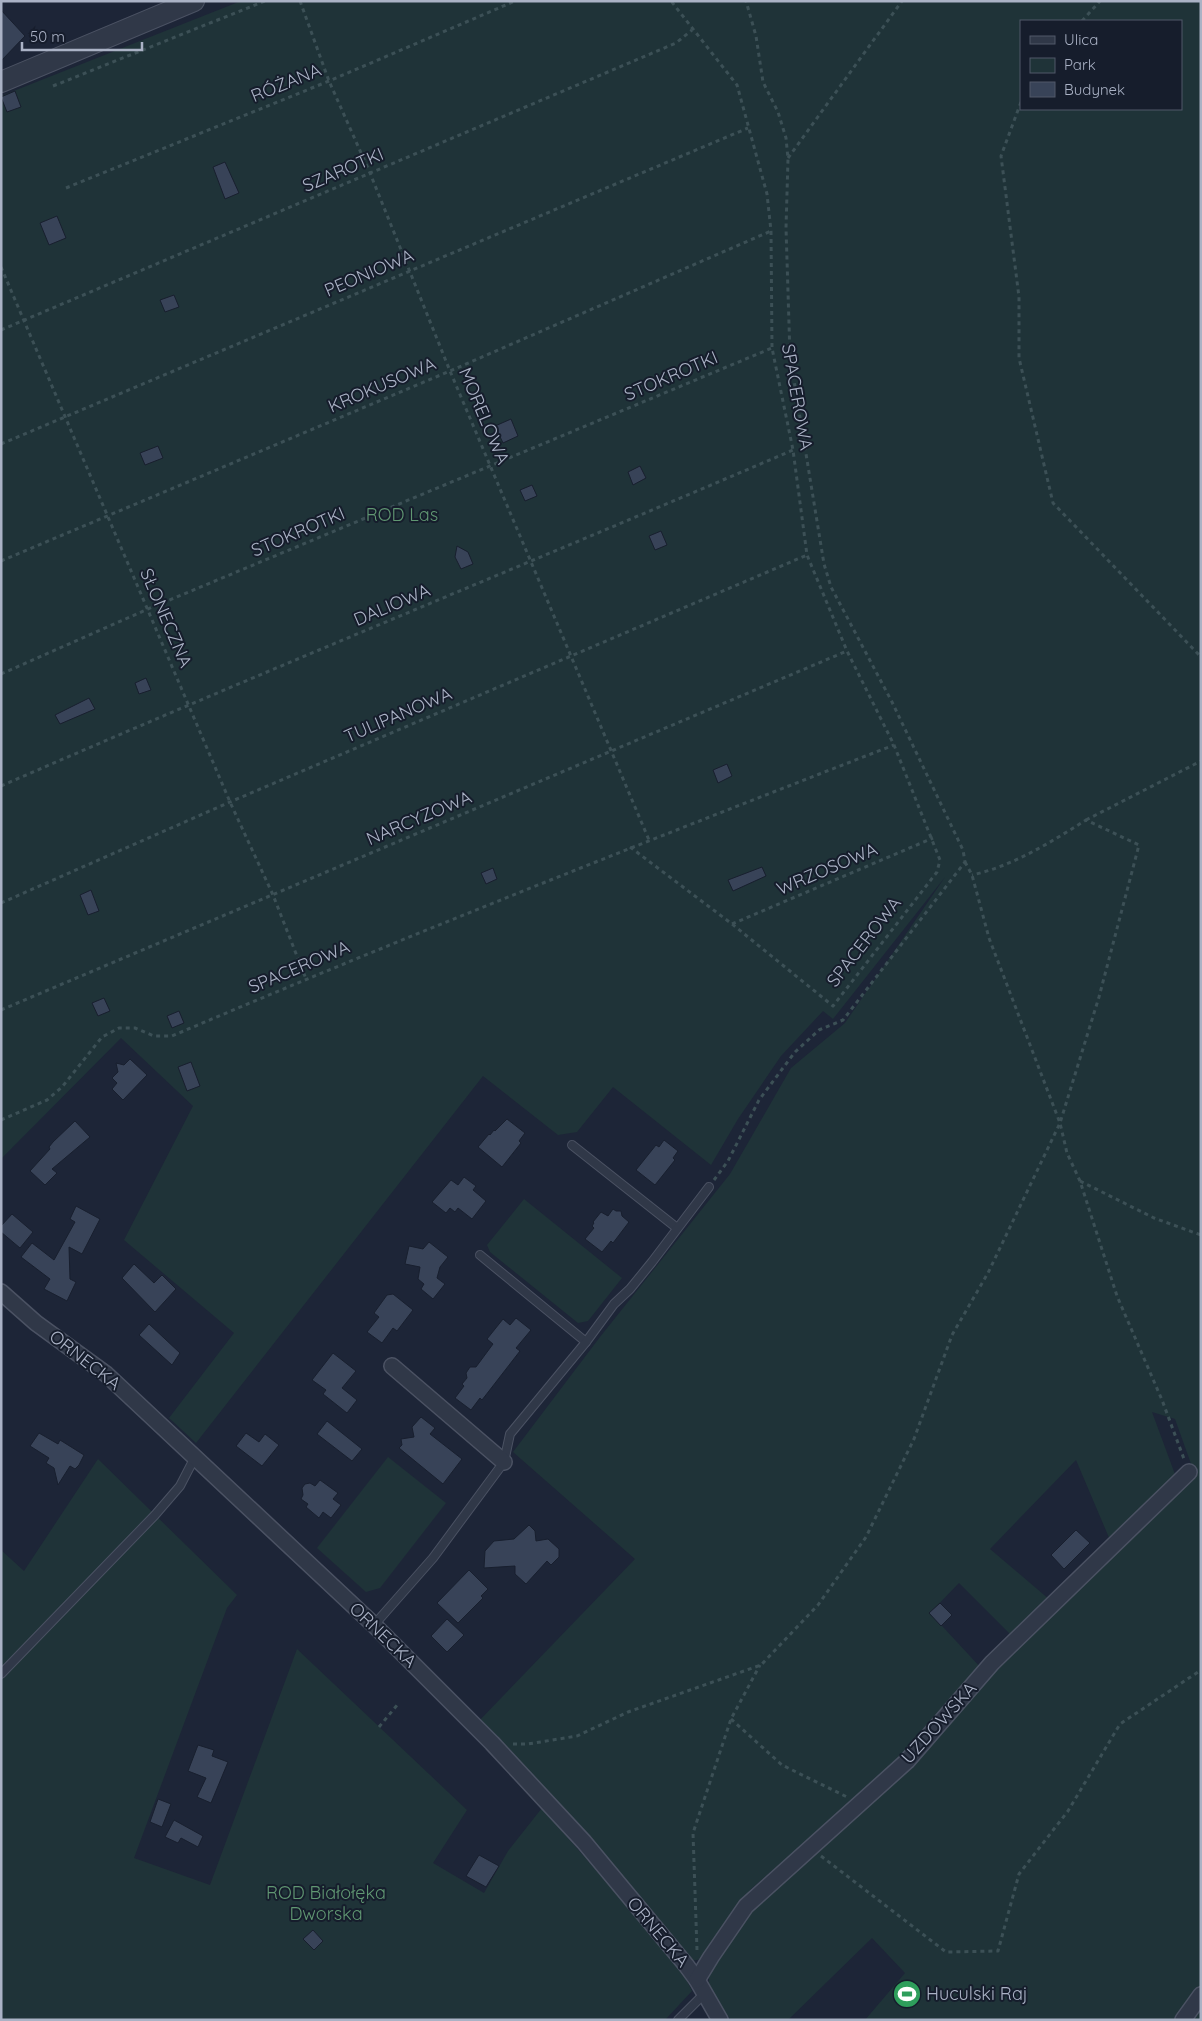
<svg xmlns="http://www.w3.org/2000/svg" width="1202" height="2021" font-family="Quicksand,sans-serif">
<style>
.green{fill:#1f3338;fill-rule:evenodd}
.building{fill:#384358;stroke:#181f2e}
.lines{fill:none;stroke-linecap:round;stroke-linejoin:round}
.service-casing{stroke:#4b5263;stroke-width:10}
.minor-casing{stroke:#4b5263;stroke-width:18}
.tertiary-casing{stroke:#4b5263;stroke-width:22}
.path{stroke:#3c5056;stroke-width:3;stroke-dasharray:4 4;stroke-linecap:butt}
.service{stroke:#303848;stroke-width:8}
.minor{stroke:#303848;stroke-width:15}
.tertiary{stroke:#303848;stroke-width:20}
.labels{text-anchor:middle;stroke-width:4;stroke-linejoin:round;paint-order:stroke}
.street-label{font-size:18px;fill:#aab2c5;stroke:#161d2c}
.park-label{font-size:18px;fill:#609772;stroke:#161d2c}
.poi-label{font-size:18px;fill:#aab2c5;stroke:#161d2c;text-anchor:start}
</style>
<rect width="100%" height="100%" fill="#1d2537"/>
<g class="green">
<path d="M241,1H1201V2020H865L905,1973L872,1938L788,2020H731L709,1990V1968L737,1927L987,1674L1195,1475L1175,1419L1152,1412L1176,1477L1110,1540L1076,1460L990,1549L1050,1600L1012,1636L959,1583L930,1613L982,1669L902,1758L751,1889L702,1959L691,1961L478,1722L635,1559L513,1452L600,1337L730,1174L791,1068L845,1023L945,877L833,1019L823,1011L781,1056L738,1119L711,1165L613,1087L577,1132L558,1135L483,1076L196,1443L169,1418L234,1333L124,1240L193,1106L121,1038L1,1159V96ZM1021,21H1181V109H1021Z"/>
<path d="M524,1199L622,1278L588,1321L578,1323L490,1252L487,1245Z"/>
<path d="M388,1457L446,1503L380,1588L366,1592L317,1548Z"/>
<path d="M98,1459L237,1595L227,1608L134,1858L210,1885L297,1649L467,1810L433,1863L484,1893L508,1851L542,1808L680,1967L692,1991L665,2020H1V1550L24,1571Z"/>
</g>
<g class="building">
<path d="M1,10L25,36L1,61Z"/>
<path d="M15,91L21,107L7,112L1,97Z"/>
<path d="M225,162L239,193L225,199L213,167Z"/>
<path d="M57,216L66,238L49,245L40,223Z"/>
<path d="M174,295L179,307L165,312L160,300Z"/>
<path d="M511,419L518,436L503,443L495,426Z"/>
<path d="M158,446L163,458L145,465L140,453Z"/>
<path d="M640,466L646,478L633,485L628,472Z"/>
<path d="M532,485L537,496L525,501L520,490Z"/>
<path d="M661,531L667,545L655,550L649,536Z"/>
<path d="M457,546L468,552L473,564L461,569L455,557Z"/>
<path d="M146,678L151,690L139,694L135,683Z"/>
<path d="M89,698L95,709L60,724L55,715Z"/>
<path d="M727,764L732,776L718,783L713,770Z"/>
<path d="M762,867L766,876L733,891L728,880Z"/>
<path d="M493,868L497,879L486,884L481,873Z"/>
<path d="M91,890L99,911L88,915L80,895Z"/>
<path d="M104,998L110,1011L98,1016L92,1003Z"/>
<path d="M179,1011L184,1023L172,1028L167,1016Z"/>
<path d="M130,1059L147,1075L123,1100L112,1089L117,1083L112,1078L118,1072L116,1063L124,1065Z"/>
<path d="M191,1062L200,1086L187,1091L178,1067Z"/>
<path d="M507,1119L525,1133L519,1141L521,1143L502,1167L478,1147L489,1134L490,1135L494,1130L495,1131Z"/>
<path d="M75,1121L90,1137L52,1169L57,1173L45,1185L30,1171L50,1149L49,1147L53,1142Z"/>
<path d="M664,1140L678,1151L673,1158L675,1160L655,1185L636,1170L656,1145L659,1147Z"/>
<path d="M464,1177L476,1186L473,1190L486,1201L472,1219L458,1208L455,1212L450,1208L446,1213L432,1202L451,1180L458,1185Z"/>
<path d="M76,1206L100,1219L82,1254L69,1247L70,1279L76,1282L67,1301L44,1289L50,1279L21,1257L32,1243L54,1260L75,1222L70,1219Z"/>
<path d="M613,1209L616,1211H621L622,1216L629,1222L613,1243L611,1241L602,1252L585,1239L594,1228L592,1226L594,1223L593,1222L601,1212L608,1216Z"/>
<path d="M12,1214L33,1232L20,1248L1,1232V1226Z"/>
<path d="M429,1242L448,1257L440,1267L437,1278L445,1284L433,1299L421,1289L424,1284L418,1279L420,1267L405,1264L409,1246L423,1249Z"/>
<path d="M134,1264L154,1283L162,1275L176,1289L155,1312L122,1278Z"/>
<path d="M393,1294L413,1310L397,1331L393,1328L382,1343L367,1332L379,1317L374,1313L387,1295Z"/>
<path d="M516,1318L531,1330L516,1348L520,1351L482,1400L480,1398L471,1410L455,1398L464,1386L462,1384L467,1378L466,1373L470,1367H476L493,1344L487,1339L503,1319L510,1325Z"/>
<path d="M149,1324L180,1353L172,1365L139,1335Z"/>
<path d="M333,1353L356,1371L342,1388L357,1400L347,1413L323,1394L326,1390L312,1380Z"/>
<path d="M421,1417L435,1428L430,1434L462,1459L443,1484L399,1448L402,1445L401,1439L414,1437L412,1427Z"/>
<path d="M327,1421L362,1449L352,1461L317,1434Z"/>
<path d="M39,1433L58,1444L60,1440L84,1455L79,1465L75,1469L70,1466L58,1485L54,1468L46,1463L49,1458L30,1446Z"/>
<path d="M246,1433L259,1442L265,1434L279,1445L262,1466L236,1446Z"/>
<path d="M320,1480L338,1493L333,1499L341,1505L331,1518L323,1512L319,1518L306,1507L308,1504L301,1499L303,1495L302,1488L305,1484L310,1483L315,1486Z"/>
<path d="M529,1525L535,1531L536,1541L548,1539L559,1549V1557L551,1565L547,1561L526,1584L515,1574V1566L484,1568L485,1551L494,1541L514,1539Z"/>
<path d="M1076,1530L1090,1543L1064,1569L1051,1555Z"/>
<path d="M469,1570L488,1589L481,1596L483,1598L458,1623L437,1603Z"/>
<path d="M940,1603L952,1615L941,1626L929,1613Z"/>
<path d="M447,1619L464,1635L447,1652L431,1636Z"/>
<path d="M198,1745L214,1750L212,1756L228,1762L211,1803L197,1797L206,1778L188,1771Z"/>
<path d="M158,1799L171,1804L162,1827L150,1822Z"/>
<path d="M174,1820L203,1836L198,1847L181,1838L178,1843L165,1837Z"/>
<path d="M479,1855L499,1866L486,1887L466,1876Z"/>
<path d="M313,1930L323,1941L314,1950L303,1939Z"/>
</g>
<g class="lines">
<defs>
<g id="service">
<path d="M572,1145L677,1228"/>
<path d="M480,1255L586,1342"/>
<path d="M374,1625L433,1558L504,1462L510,1434L586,1342L614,1304L630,1289L652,1262L709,1187"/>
<path d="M1,1674L155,1515L180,1486L195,1457"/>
<path d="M678,2020L704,1994"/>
</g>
<g id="minor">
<path d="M1,1292L36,1323L106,1374L374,1625L492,1743L584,1842L686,1965L697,1980L720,2020"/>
<path d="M392,1366L504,1462"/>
<path d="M697,1980L711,1957L746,1906L907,1761L992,1663L1189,1472"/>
<path d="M1183,2020L1201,1995"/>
</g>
<path id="tertiary" d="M1,82L194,1"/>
</defs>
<use href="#service" class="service-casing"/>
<use href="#minor" class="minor-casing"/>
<use href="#tertiary" class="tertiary-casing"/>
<g class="path">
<path d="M300,1L329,81L370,173L450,371L649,840"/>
<path d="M1082,21L1100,1"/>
<path d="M53,86L265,1"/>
<path d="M1021,102L1001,156L1019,297V358L1053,503L1201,657"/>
<path d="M788,158L902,1"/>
<path d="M66,188L329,81L515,1"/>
<path d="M1,267L230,802L273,895L306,979"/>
<path d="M1,330L676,43L692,30"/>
<path d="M1,444L748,128"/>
<path d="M1,561L450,371L771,231"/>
<path d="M1,674L148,609L772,348"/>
<path d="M1,786C264,671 530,563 793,450"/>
<path d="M1086,820L1201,761"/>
<path d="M630,847L732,924L833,1006L937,872L940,860L894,745L847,651L807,555L793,450L772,348L771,231L767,194L737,85L671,1"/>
<path d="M965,862L972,875L989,938L1060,1123L1067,1153L1080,1181L1117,1296L1162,1400L1184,1459"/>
<path d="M1,903L230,802L807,555"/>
<path d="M732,924L933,838"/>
<path d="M1,1010L847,651"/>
<path d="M1,1120L47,1100L62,1087L102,1037L119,1028H135L154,1036H172C411,934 652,839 894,745"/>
<path d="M714,1180L728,1161L759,1100L795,1052L819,1030L843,1020L965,862L963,850L892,702L831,587L824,564L790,356L786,228L788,159L786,138L778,112L763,82L756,36L746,1"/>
<path d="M1080,1181L1154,1218L1201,1235"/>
<path d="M731,1719L782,1765L847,1797"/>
<path d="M379,1727L398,1704"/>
<path d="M513,1744H528L577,1736L628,1712L761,1665L818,1605L866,1537L914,1439L952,1335L988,1273L1060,1123L1099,997L1139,845L1086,820C1051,842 1013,866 972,875"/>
<path d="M821,1856L946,1952L998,1951L1019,1874L1068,1811L1120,1724L1201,1670"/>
<path d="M697,1950L693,1833L731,1719L760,1665"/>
</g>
<use href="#service" class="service"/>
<use href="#minor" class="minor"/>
<use href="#tertiary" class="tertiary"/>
</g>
<defs>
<symbol id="stadium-disc" viewBox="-11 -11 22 22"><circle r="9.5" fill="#2e9e5b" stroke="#161d2c"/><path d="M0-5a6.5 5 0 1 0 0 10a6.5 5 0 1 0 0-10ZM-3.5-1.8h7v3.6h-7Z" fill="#fff"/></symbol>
</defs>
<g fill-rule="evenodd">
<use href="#stadium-disc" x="891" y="1978" width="32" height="32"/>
</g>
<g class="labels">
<g class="street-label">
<text transform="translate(286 83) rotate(-22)" y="6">RÓŻANA</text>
<text transform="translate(343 170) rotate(-23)" y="6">SZAROTKI</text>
<text transform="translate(369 273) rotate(-23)" y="6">PEONIOWA</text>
<text transform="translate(671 376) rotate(-23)" y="6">STOKROTKI</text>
<text transform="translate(382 385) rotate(-23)" y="6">KROKUSOWA</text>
<text transform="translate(797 397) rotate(80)" y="6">SPACEROWA</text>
<text transform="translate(484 416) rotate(67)" y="6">MORELOWA</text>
<text transform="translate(298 532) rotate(-23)" y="6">STOKROTKI</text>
<text transform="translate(392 605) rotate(-23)" y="6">DALIOWA</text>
<text transform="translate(166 618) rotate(67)" y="6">SŁONECZNA</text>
<text transform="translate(398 715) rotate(-23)" y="6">TULIPANOWA</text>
<text transform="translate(419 818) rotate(-23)" y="6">NARCYZOWA</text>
<text transform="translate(827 869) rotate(-23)" y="6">WRZOSOWA</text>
<text transform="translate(864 942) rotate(-52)" y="6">SPACEROWA</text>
<text transform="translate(299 967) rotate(-23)" y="6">SPACEROWA</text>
<text transform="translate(85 1360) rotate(38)" y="6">ORNECKA</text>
<text transform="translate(383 1635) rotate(44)" y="6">ORNECKA</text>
<text transform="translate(939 1723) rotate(-48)" y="6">UZDOWSKA</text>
<text transform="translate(658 1932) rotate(50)" y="6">ORNECKA</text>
</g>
<g class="park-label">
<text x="402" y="521">ROD Las</text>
<text x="326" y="1899">ROD Białołęka<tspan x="326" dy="21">Dworska</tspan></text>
</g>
<g class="poi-label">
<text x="926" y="2000">Huculski Raj</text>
</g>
</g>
<rect width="1202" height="2021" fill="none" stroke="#aab2c5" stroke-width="5"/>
<rect x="1020" y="20" width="162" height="90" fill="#161d2c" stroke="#515969"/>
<rect x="1030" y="36" width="25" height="8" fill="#303848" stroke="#515969"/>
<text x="1064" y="45" font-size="15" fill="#aab2c5">Ulica</text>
<rect x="1030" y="58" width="25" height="15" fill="#1f3338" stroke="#515969"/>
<text x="1064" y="70" font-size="15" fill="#aab2c5">Park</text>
<rect x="1030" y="82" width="25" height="15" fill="#384358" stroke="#515969"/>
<text x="1064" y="95" font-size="15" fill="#aab2c5">Budynek</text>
<path d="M22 42v8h120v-8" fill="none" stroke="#aab2c5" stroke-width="2.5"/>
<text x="30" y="42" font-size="15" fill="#aab2c5" stroke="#161d2c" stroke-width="4" paint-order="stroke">50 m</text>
</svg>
